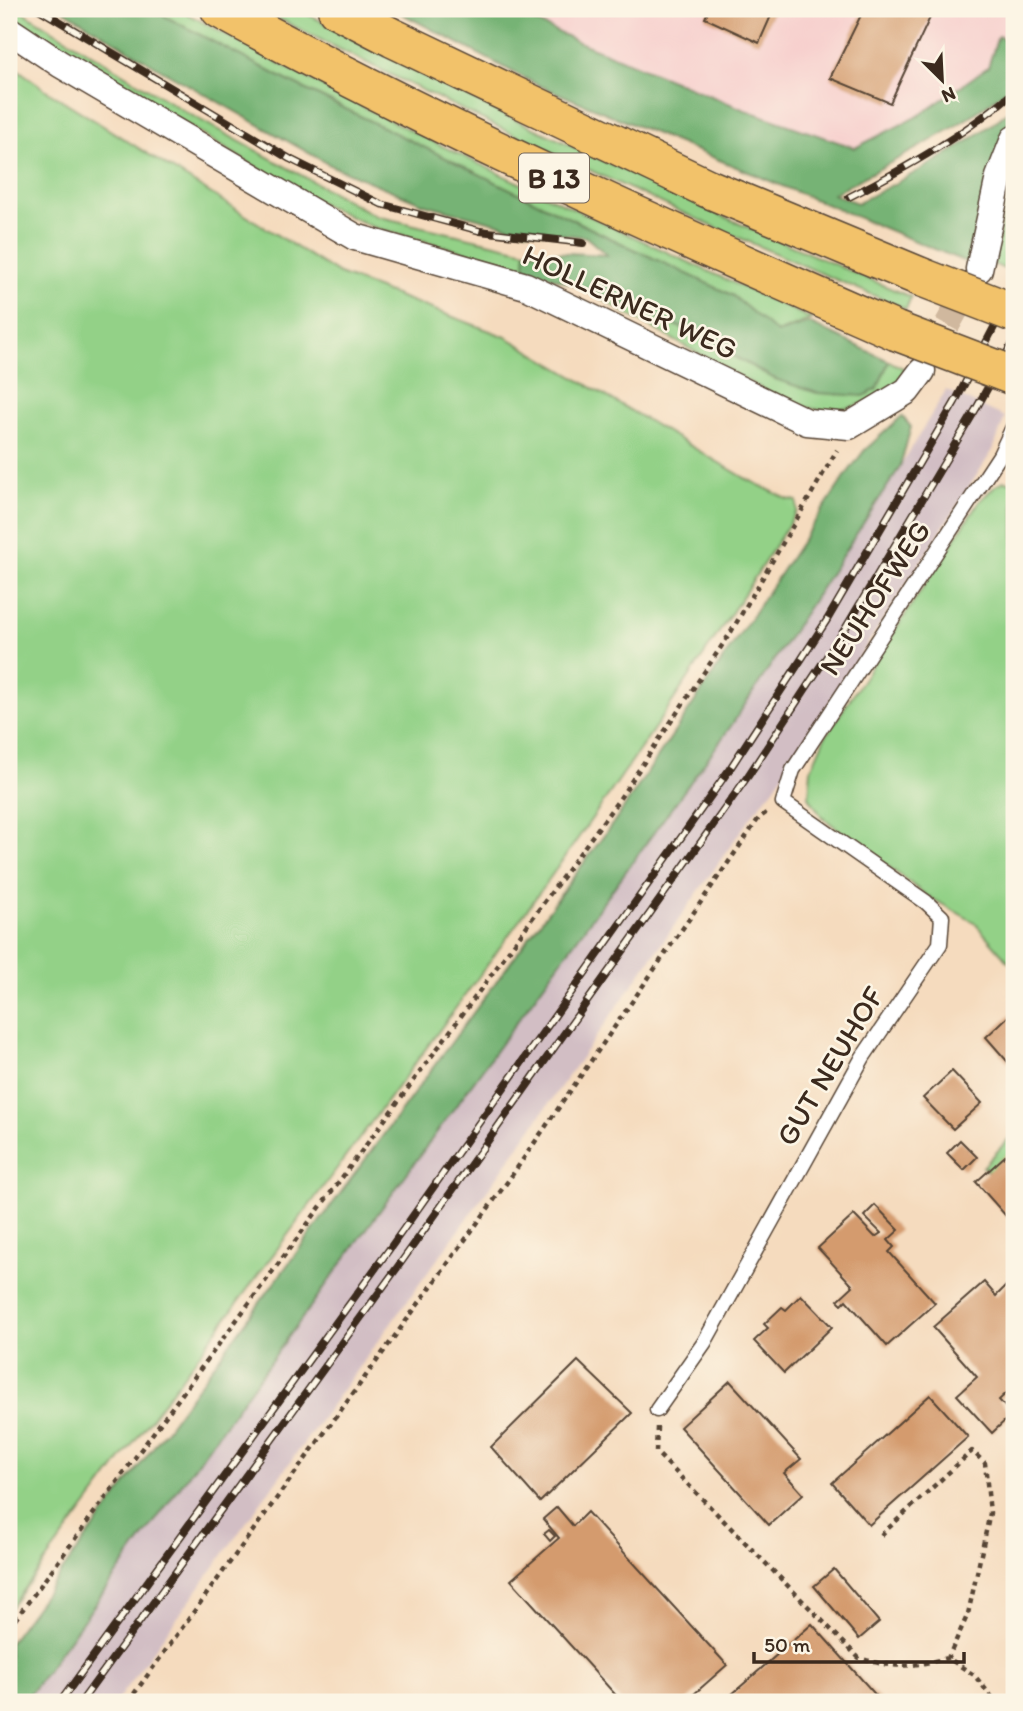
<svg xmlns="http://www.w3.org/2000/svg" width="1023" height="1711" font-family="Itim,sans-serif">
<style>
.built{fill:#f7d0ce}
.industrial{fill:#d2bec4}
.green{fill:#93d187;stroke:#677e52;stroke-width:2}
.forest{fill:#76b374;stroke:#586e49;stroke-width:2}
.building{fill:#d49b6e}
.lines{fill:none;stroke-linecap:round;stroke-linejoin:round}
.street-tunnel{stroke:#d0b89e;stroke-width:26;stroke-dasharray:26 13;stroke-linecap:butt}
.lane-casing{stroke:#574536;stroke-width:17}
.street-casing{stroke:#574536;stroke-width:29}
.primary-casing{stroke:#574536;stroke-width:41}
.path{stroke:#574536;stroke-width:4.5;stroke-dasharray:5 5;stroke-linecap:butt}
.lane{stroke:#fff;stroke-width:14}
.street{stroke:#fff;stroke-width:26}
.primary{stroke:#f2c26a;stroke-width:38}
.rail-casing{stroke:#3b2a1e;stroke-width:8}
.rail{stroke:#fcf5e5;stroke-width:5;stroke-dasharray:16;stroke-linecap:butt}
.primary-bridge-casing{stroke:#574536;stroke-width:41;stroke-linecap:butt}
.primary-bridge{stroke:#f2c26a;stroke-width:38}
.labels{text-anchor:middle;stroke-width:5;stroke-linejoin:round;paint-order:stroke}
.shield{fill:#fcf5e5;stroke:#75675a;stroke-width:2}
.shield-label{font-size:28px;font-weight:bold;fill:#3b2a1e}
.street-label{font-size:30px;fill:#3b2a1e;stroke:#fcf5e5}
</style>
<rect width="100%" height="100%" fill="#fcf5e5"/>
<filter id="ink" filterUnits="userSpaceOnUse"><feTurbulence type="fractalNoise" baseFrequency=".0143" numOctaves="2"/><feDisplacementMap in="SourceGraphic" scale="14" xChannelSelector="R" yChannelSelector="G"/><feConvolveMatrix kernelMatrix="1 2 1 2 8 2 1 2 1" color-interpolation-filters="sRGB"/></filter>
<filter id="wash" filterUnits="userSpaceOnUse"><feTurbulence type="fractalNoise" baseFrequency=".00686" numOctaves="4" result="noise"/><feDisplacementMap in="SourceGraphic" scale="28" xChannelSelector="R" yChannelSelector="G"/><feGaussianBlur stdDeviation="1.57" result="paint"/><feColorMatrix in="noise" values="0 0 0 0 0 0 0 0 0 0 0 0 0 0 0 0 0 1.4 0 .05"/><feComposite in="paint" operator="in"/></filter>
<g filter="url(#wash)">
<rect width="100%" height="100%" fill="#f5dbbe"/>
<path class="built" d="M508,9H1014V43L998,36L988,67L920,115L855,148L745,110L579,42Z"/>
<path class="industrial" d="M946,390L1005,417L993,450L774,788L755,811L500,1173L116,1702H24L731,726L900,467Z"/>
<g class="green">
<path d="M9,9H18L189,114L376,216L526,251L525,268L373,227L301,194L9,18Z"/>
<path d="M151,9H179C384,124 599,221 812,319L777,333L732,295L606,236L288,81Z"/>
<path d="M260,9H298L425,76L527,125L740,224L911,297L906,309C686,218 471,117 260,9Z"/>
<path d="M9,63L46,90L339,274L506,337L745,478L787,499L797,501V511C653,741 492,961 329,1179C223,1323 116,1466 9,1610Z"/>
<path d="M1014,169V255L1007,270L993,264Z"/>
<path d="M581,287L682,328L775,379L877,389L889,361L909,371C885,397 851,415 814,409C785,405 743,378 717,364C671,338 625,314 581,287Z"/>
<path d="M1004,481L1014,483V968L974,922L926,895L822,817L809,797L811,769L824,739L979,502L994,487Z"/>
<path d="M1014,1133V1199L983,1167Z"/>
</g>
<g class="forest">
<path d="M62,9H151L288,81L606,236L732,295L777,333L809,323L889,361L877,389L864,396L817,393L775,379L682,328L581,287L525,268L526,251L607,255L586,237L523,230L424,204L332,166L160,69Z"/>
<path d="M393,9H508L579,42L745,110L855,148L920,115L988,67L998,36L1014,43V83C961,130 895,159 833,194L857,203C916,173 963,149 1014,107L988,178L968,263L538,85Z"/>
<path d="M902,416L911,427L900,467L731,726L24,1702H9V1643L619,815L846,475L864,451Z"/>
</g>
<g id="blocks">
<g class="building">
<path d="M709,9H774L759,43L705,18Z"/>
<path d="M864,9H934L890,103L830,78Z"/>
<path d="M1014,1011V1069L986,1037Z"/>
<path d="M952,1071L982,1103L953,1129L923,1098Z"/>
<path d="M960,1140L977,1157L964,1170L947,1153Z"/>
<path d="M1014,1148V1225L976,1182Z"/>
<path d="M875,1205L899,1230L888,1240L894,1247L889,1252L935,1303L887,1346L846,1300L842,1304L838,1300L853,1286L818,1248L854,1215L875,1237L881,1233L864,1216Z"/>
<path d="M1014,1278V1386L999,1400L1012,1414L992,1433L957,1395L977,1377L933,1327L984,1282L996,1296Z"/>
<path d="M801,1295L832,1327L784,1373L754,1341L768,1328L764,1324L782,1307L786,1310Z"/>
<path d="M578,1361L632,1413L540,1502L491,1447Z"/>
<path d="M730,1381L801,1459L784,1473L803,1494L769,1525L680,1427Z"/>
<path d="M930,1395L968,1437L869,1525L832,1483Z"/>
<path d="M557,1507L573,1526L587,1512L727,1665L685,1702H622L511,1580L559,1538L543,1519Z"/>
<path d="M549,1530L555,1536L550,1541L544,1534Z"/>
<path d="M834,1569L879,1622L859,1639L814,1586Z"/>
<path d="M812,1624L882,1702H723Z"/>
</g>
</g>
</g>
<g filter="url(#ink)">
<use href="#blocks" fill-opacity="0" stroke="#574536" stroke-width="2"/>
<g class="lines">
<path class="street-tunnel" d="M928,359L973,279"/>
<defs>
<path id="lane" d="M657,1410L704,1343L863,1057L940,944L942,917L926,902L783,802L793,770L1000,455L1014,425"/>
<g id="street">
<path d="M9,30L60,64L355,237L526,286L807,422L849,426L907,391L922,371"/>
<path d="M979,269L999,177L1014,139"/>
</g>
<g id="primary">
<path d="M220,9C439,129 667,231 896,331"/>
<path d="M337,9L393,38L707,188L921,277"/>
</g>
</defs>
<use href="#lane" class="lane-casing"/>
<use href="#street" class="street-casing"/>
<use href="#primary" class="primary-casing"/>
<g class="path">
<path d="M657,1427L656,1452L859,1658C896,1669 910,1667 948,1658L974,1675L996,1702"/>
<path d="M881,1535L972,1451L985,1463L990,1513L968,1614L948,1658"/>
<path d="M9,1628L451,1030L620,798L731,632L837,450"/>
<path d="M128,1702L508,1181L759,818L766,813"/>
</g>
<use href="#lane" class="lane"/>
<use href="#street" class="street"/>
<use href="#primary" class="primary"/>
<defs>
<g id="rail">
<path d="M39,9L290,159L381,204L480,231L583,243"/>
<path d="M849,197C908,167 964,135 1014,92"/>
<path d="M60,1702L388,1251L729,770L827,620L955,402L1014,289"/>
<path d="M81,1702L402,1261L748,776L845,629L976,409L1014,340"/>
</g>
</defs>
<use href="#rail" class="rail-casing"/>
<use href="#rail" class="rail"/>
<defs>
<g id="primary-bridge">
<path d="M921,277L1014,313"/>
<path d="M896,331L1014,376"/>
</g>
</defs>
<use href="#primary-bridge" class="primary-bridge-casing"/>
<use href="#primary-bridge" class="primary-bridge"/>
</g>
</g>
<g class="labels">
<rect class="shield" x="519" y="153.5" width="70" height="49" rx="5"/>
<g class="shield-label">
<text x="554" y="188">B 13</text>
</g>
<g class="street-label">
<text transform="translate(630 302) rotate(25)" y="10">HOLLERNER WEG</text>
<text transform="translate(875 598) rotate(-57)" y="10">NEUHOFWEG</text>
<text transform="translate(830 1066) rotate(-59)" y="10">GUT NEUHOF</text>
</g>
</g>
<rect width="1023" height="1711" fill="none" stroke="#fcf5e5" stroke-width="35"/>
<g transform="translate(942 80) rotate(156)" stroke="#fcf5e5" stroke-width="5" paint-order="stroke">
<path d="M0-5L12 26L0 18L-12 26Z" fill="#3b2a1e"/>
<text y="-10" font-size="19" font-weight="bold" text-anchor="middle" fill="#3b2a1e">N</text>
</g>
<path d="M754 1652v10h210v-10" fill="none" stroke="#3b2a1e" stroke-width="3.5"/>
<text x="764" y="1652" font-size="21" fill="#3b2a1e" stroke="#fcf5e5" stroke-width="5" paint-order="stroke">50 m</text>
</svg>
